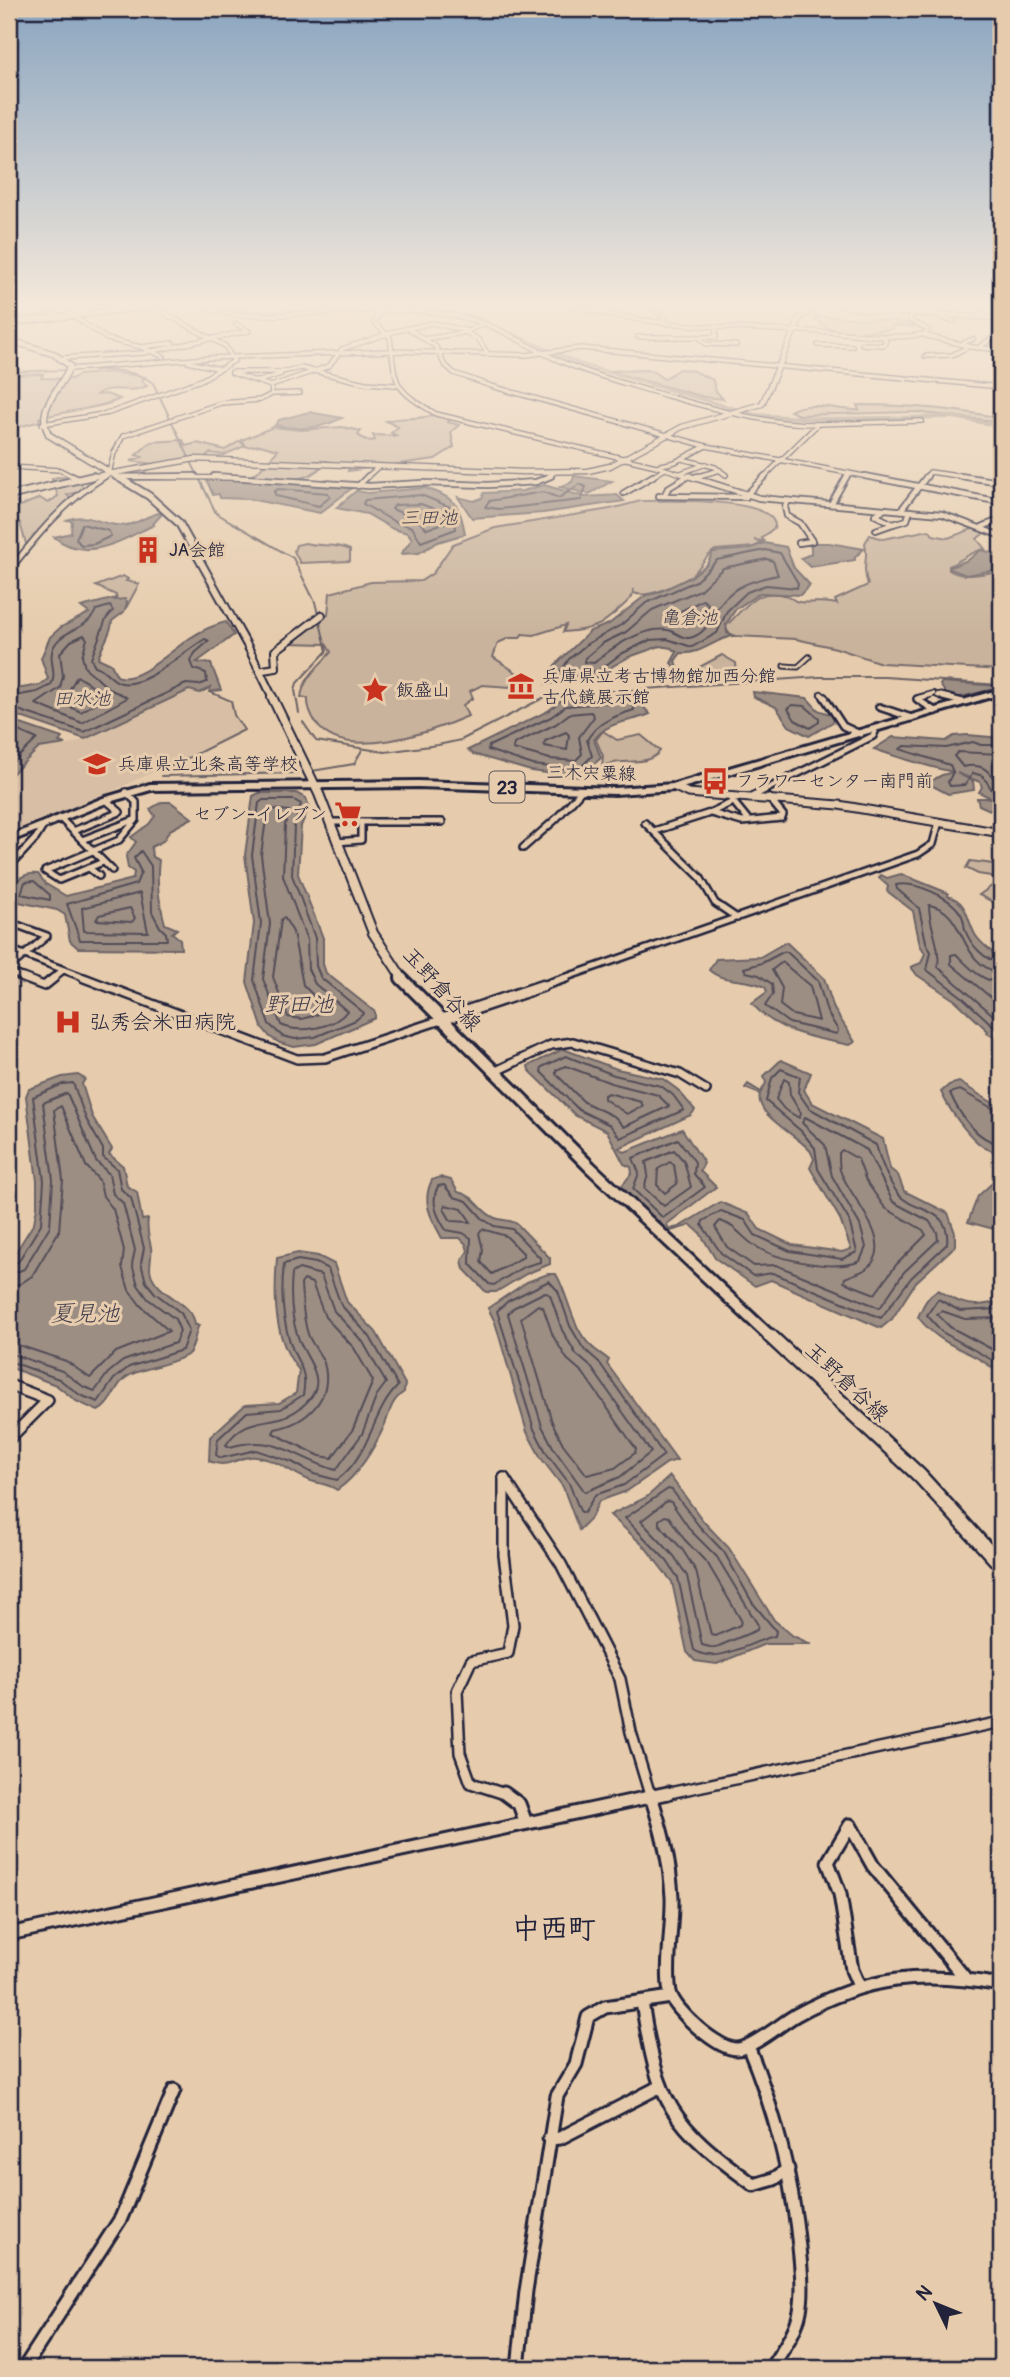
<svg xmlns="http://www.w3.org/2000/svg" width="1010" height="2377" font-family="Pangolin,'Klee One',sans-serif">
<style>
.built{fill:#d7bea4}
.green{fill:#c9b39c;stroke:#766a6c;stroke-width:2}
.water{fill:#9d8e83;stroke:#6c6366;stroke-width:2}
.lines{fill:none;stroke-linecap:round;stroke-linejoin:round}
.shore{stroke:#534d58;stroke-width:2}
.stream{stroke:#6c6366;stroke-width:2}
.river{fill:#9d8e83;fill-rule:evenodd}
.pedestrian-casing{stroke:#22223b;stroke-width:7}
.minor-far5-casing{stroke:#22223b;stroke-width:6}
.minor-far4-casing{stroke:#22223b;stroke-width:8}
.minor-far3-casing{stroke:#22223b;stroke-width:10}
.minor-far2-casing{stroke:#22223b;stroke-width:12}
.minor-far1-casing{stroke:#22223b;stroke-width:14}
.minor-casing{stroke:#22223b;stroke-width:17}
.tertiary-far3-casing{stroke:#22223b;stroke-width:7}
.tertiary-far2-casing{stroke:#22223b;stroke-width:10}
.tertiary-far1-casing{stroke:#22223b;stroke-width:11}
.tertiary-casing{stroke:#22223b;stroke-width:15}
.secondary-far4-casing{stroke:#22223b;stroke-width:8}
.secondary-far3-casing{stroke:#22223b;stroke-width:10}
.secondary-far2-casing{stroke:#22223b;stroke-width:12}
.secondary-far1-casing{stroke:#22223b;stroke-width:16}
.secondary-casing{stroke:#22223b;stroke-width:18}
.primary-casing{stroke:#22223b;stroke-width:6}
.pedestrian{stroke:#e6ccad;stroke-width:3.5}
.minor-far5{stroke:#e6ccad;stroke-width:3.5}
.minor-far4{stroke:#e6ccad;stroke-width:4.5}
.minor-far3{stroke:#e6ccad;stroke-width:5}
.minor-far2{stroke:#e6ccad;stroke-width:7}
.minor-far1{stroke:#e6ccad;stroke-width:9}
.minor{stroke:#e6ccad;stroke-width:11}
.tertiary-far3{stroke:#e6ccad;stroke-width:4.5}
.tertiary-far2{stroke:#e6ccad;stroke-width:6}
.tertiary-far1{stroke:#e6ccad;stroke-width:7}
.tertiary{stroke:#e6ccad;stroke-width:10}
.secondary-far4{stroke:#e6ccad;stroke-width:5}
.secondary-far3{stroke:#e6ccad;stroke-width:6}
.secondary-far2{stroke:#e6ccad;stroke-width:8}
.secondary-far1{stroke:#e6ccad;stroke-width:10}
.secondary{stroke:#e6ccad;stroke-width:13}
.primary{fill:#e6ccad;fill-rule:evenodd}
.labels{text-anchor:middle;stroke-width:6;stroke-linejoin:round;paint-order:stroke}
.far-poi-label{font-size:18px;fill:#22223b;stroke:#e6ccad;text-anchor:start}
.far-street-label{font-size:18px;fill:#22223b;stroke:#e6ccad}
.far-water-label{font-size:19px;font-style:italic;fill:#413d4d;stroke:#e6ccad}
.shield{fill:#e6ccad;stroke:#5d555d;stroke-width:2}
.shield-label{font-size:19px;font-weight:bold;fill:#22223b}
.street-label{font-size:21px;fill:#22223b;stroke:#e6ccad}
.poi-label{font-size:21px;fill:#22223b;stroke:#e6ccad;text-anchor:start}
.water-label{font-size:23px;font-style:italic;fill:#413d4d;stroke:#e6ccad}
.near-quarter-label{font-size:28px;font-weight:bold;fill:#22223b;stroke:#e6ccad}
</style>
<rect width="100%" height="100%" fill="#e6ccad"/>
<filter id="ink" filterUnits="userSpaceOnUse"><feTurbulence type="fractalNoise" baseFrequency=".0143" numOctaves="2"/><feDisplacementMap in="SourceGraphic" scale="14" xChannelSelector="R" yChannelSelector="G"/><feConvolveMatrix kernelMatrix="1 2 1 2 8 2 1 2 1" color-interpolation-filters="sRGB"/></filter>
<g filter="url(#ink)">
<g class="built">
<path d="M985,304H1001V326L993,327L909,317L911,312L986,317Z"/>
<path d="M189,690L209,694L230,703L233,716L243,730L76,808L9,837V777L33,752L49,745L66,746L85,739Z"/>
</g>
<g class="green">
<path d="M814,316C850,319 883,318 918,325L914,327L892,325V329C869,331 829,339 814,316Z"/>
<path d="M679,369L694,371L713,380L715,390L723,399L704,397L608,371L651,370L664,379Z"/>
<path d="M111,372L145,377L142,381L147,386C130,395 110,383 96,395L106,394L120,399C100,409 64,411 39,418L40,421L9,430V375L43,374L41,378L71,379L79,375Z"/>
<path d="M857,405C905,405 955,409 1001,418V422L915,412L798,415L790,411C808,399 839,411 859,410Z"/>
<path d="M436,414L450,418L448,422L459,425L451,432L454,447L435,459L348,471L350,467L343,468L328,461H309L308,463L323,465C305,486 274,479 249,477L260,470L278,450L260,445L247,447L242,440L273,427L301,430L342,427L361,431L358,435C362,439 370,442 375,440L373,435L398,436L391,433L398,427L386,421C403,416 421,421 436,414Z"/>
<path d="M183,440L186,446L197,443L225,450L240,441L245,446L224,455L210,453L205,457L153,464L131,461L142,457L136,455L151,442Z"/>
<path d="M57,477L71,478L84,487L78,492L67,495L71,499L27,547L20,523L16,520L14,505L9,499L18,503V507L40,498L48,503L58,496L52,479Z"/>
<path d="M641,501C664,501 776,496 775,527L762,538L764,541L754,540L762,543L754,547L715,550C705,556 701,567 692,575C680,584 647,599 634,593L633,589C633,598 631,598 626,603C602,625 597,630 563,632L566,625L534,635L522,634L520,638H509L498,643L493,657L517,673L510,687L482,685L470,691L473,698L463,705L468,716C434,731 343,764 316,723C311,715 307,707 308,698H301C303,678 319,666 331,652L326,644L289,643L318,619L328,615L330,593L371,582L421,581L433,573L453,544L495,528L610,509Z"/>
<path d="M975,528L984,533L977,539L985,549C973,550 961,561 949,566V570C964,580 984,572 1001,572V670L881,663L836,648L796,639L735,636L729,633L725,627C743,610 756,587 784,595C791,596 792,601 799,602C814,604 821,600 837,604L835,600L868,585C861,564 869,558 865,543L870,535L883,539L929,530L933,535L948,538Z"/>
<path d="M305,543C319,547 337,543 350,550V561L300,563L294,551L296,545Z"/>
<path d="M123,576L128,579L126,581L139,584L126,608L127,601L115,600L116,595L96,586Z"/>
<path d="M722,655L736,663L737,677L694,670Z"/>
<path d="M603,731L617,740L641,735L660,751C646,769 620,756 602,767L603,756L596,740Z"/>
<path d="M970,861L1001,865V906L979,895L996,883L991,876L978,874L966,868Z"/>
</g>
<g class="water">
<path d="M309,412L342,418C320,429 298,431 275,425L279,420Z"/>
<path d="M574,476L612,481L589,494L560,487L572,482Z"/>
<path d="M208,478L352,488L320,513L249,499L220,498L219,494L213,495L206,479Z"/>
<path d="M544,485L585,497L617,495L624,501L543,513L472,518L458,497L474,501L482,498L484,493L522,491Z"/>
<path d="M425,488C455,498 460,503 465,534L438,542L419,553L401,554L412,539L408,533L393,529L367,514L336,508L356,491L368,493Z"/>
<path d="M159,513L162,514L153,524L154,525C121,540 87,564 54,537L71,533L72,521L67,520C83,512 99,523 116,525C135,527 142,517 159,513Z"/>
<path d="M764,543L786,547L794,568L810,585L800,595L760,593L736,609L726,624L727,633L733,636C714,639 701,655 681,653L675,661L680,672L671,663L677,652L671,648L660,646L629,657L613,666L602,677L546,684L555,665L590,631L609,624L646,595L657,593L691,577L707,564L713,552L749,549Z"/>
<path d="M807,543H829L864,549L855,557V560L810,567L802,560L801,558L811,554V547Z"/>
<path d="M981,550L1001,555L1000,569L966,575L950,569V567L968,560Z"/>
<path d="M116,598L115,600L125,599L127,603L124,612L112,621C112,633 102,645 98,658L111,664L117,676C137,685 173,649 190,638C201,631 213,625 226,622L234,635L197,662L211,664L221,690L209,692L211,687L200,693L189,690L85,739L9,713V690L40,685L48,679L41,658L50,637L61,627L89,613L81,607Z"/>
<path d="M942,682L1001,686V687L956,698L948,696L940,685Z"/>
<path d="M753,692L807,698L818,710L833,715L836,720L809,736L789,726L776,707L754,697Z"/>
<path d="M631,694L650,714C630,723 608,720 594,740L601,758L579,777L531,771L473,754L468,750L548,711L563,699Z"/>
<path d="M9,720L62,738L59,742L66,744L39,748L9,777Z"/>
<path d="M968,735L1001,738V809L990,810L979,805L977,798H991L979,792L982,787L980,782L957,773L973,781L974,790L948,794L927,783L942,775L954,772C927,767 901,758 874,749L893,737L946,741L954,736Z"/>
<path d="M259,793H296L306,798L309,807L301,826L298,874L323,938V964L326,973L375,1012V1018L316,1044L294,1047L280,1043L270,1037L262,1027L247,982L254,923L245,855L253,796Z"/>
<path d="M162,802H171L192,818L170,830L163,841L151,847L152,857L159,860C156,884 159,901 165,924L177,929L172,933L180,939L181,949L78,948L70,941L65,915L57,910L9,900C10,883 22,872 38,874L46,884L66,896L133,879L134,872L128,868L126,856L136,842L131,837L149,824L155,816L150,809Z"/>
<path d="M901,874L948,893V896C969,902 966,920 976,936C983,946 993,952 1001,960V1041L987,1033L988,1031L956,1001L917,975L911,967L921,963L925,953L920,945L913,911L887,891L888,886L879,878L881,875L887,878Z"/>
<path d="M786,942L824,978L834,1009L855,1042L850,1045C817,1039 774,1032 752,1003L767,992L765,987C748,977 724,984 709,970L716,959L760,957Z"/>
<path d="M563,1049L617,1069L663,1079L678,1090L695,1110L691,1115L619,1148L625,1152L682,1129L704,1163L700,1171L716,1187L667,1224L669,1229L679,1227L720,1202L749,1214L759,1229L792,1245L842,1252L851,1249L840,1219L810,1168L814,1159L811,1152C799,1135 754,1116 760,1094L745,1088L748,1084L761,1092L766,1083L764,1076L781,1060L811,1073L804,1090L812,1103L883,1139L890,1169L898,1175L904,1191L948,1213L955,1233V1246L916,1282L892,1319L881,1328L771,1280L755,1286L715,1258L700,1233L691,1225L671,1231L662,1228L620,1188L632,1173L631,1167L624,1164L607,1131L576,1116L529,1070L528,1066Z"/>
<path d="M78,1075L85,1079L82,1084L92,1116L112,1149L109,1154L123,1166L127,1186L137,1192L142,1220L148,1219C146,1231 149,1237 151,1247C153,1260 146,1268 154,1280C163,1297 194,1304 195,1325H199C194,1334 195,1349 187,1355C174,1364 146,1367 130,1375C115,1382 113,1404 98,1411L76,1401L56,1385L9,1367V1263L34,1223L37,1207V1181L26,1096L29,1089L62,1077Z"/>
<path d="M959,1082L1001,1108V1148L999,1151C978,1155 949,1109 941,1092L949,1085Z"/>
<path d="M1001,1175V1231L968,1222L978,1196Z"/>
<path d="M440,1177L451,1180L458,1192C478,1196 478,1211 495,1218C502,1221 509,1219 517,1224L550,1258V1264L526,1274L496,1292H486L464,1269L462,1260L468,1251L466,1244L460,1238H442C431,1218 421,1202 432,1180Z"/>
<path d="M298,1253L318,1256L334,1264L347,1302L376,1332L405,1384L404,1392C390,1402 391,1410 385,1424C375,1447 358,1476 337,1490C328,1484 321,1484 311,1481C293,1474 277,1459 256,1457C238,1455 229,1470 209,1461L210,1437L245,1405L279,1403L296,1393L299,1370C273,1340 274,1295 277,1258Z"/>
<path d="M548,1274H556C569,1296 572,1329 591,1346C596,1351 603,1355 609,1360L607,1364L677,1460L667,1463L627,1491L599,1501L591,1518L579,1530L563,1487L541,1458L527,1432L495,1322L488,1308L527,1282Z"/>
<path d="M938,1290C951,1297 962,1306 978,1305C986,1305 992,1302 1001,1302V1375C974,1349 943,1350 918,1317C923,1306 927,1296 938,1290Z"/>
<path d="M670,1476L704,1522L729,1548L774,1620L793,1636L811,1644H765L717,1664L695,1661L687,1652L672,1582L645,1547L610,1515L647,1497Z"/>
</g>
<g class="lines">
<g class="shore">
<path d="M580,484L586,487L581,500L499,509L485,507L489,501L543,492L559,498Z"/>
<path d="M278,489L328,493L330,497L319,506L276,496L274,492Z"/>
<path d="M421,495L450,507L455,517L456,529L421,542L412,527L395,522L363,504L365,500Z"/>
<path d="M421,504L442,512L446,522L427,529L416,519L392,509L395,505Z"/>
<path d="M82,524L109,531L111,536L94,544L81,545L76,539Z"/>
<path d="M765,550L780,553L798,583L797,588L766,585L747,592L727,611L717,633L692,647L667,639L650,640L621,654L598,671L559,674L569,659L587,644L621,625L646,603L696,581L717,560Z"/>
<path d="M767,559L773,561L778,575C757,579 734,585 720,604C712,615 708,632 693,637C683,641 677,632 668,630C643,626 611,648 594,663L584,662L585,658L603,643L626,632L652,610L700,590L723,568Z"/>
<path d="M703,600L708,604L698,620L687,627L672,620L673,615Z"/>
<path d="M84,635L87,639L82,656L85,668C94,674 99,681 107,687C113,693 121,692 127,698L82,723L36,704L60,688L63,676L60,653L71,641Z"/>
<path d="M77,676L91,685L102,699L81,712L62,703Z"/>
<path d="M9,697L37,692L51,685C58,672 47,659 54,646C63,629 88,630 96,610L110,606L113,611L106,619L91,659L95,666C108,670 110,681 122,683C146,688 184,651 205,639L209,641L195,653L191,661L194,669L206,673L207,682L199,685L186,684L84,732L9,707"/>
<path d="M626,701L634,706V710C615,716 597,722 587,740L592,756L578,770L533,765L488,750L489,746L551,717L566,706Z"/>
<path d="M792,705L805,706L819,718V722L810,728L795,720L788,709Z"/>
<path d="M591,712L594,717L579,737L582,754L575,761L550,759L513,749L514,744L556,724L569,714Z"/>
<path d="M9,727L37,739L9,766"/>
<path d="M566,732L569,735L567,750L544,746L545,741Z"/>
<path d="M1001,745H981L973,742L946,748L904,746L900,749L950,765L953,772L948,782L950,786L965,785L973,773L983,776L994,793L995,801L1001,803"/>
<path d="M1001,754L958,752L954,756L963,767C985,762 989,772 1001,788"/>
<path d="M263,800H294L301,804L294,826L292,875L315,938L316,966L321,978L364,1013L356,1020L315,1037L295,1039L282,1036L269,1024L254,980L261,923L252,855L259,803Z"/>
<path d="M270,809L289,811L285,825L283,876L307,940L308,969L315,984L347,1011C334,1028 300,1034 281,1025L263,979L270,924L261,855L267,812Z"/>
<path d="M141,851L151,866L152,912L160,927L166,933L167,940H80L67,904L136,884L141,872L134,858Z"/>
<path d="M34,881L50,895V900L21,894L25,882Z"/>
<path d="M140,893L148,932L84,931L82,908Z"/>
<path d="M130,908L135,918L132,922L96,920L99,915Z"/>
<path d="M284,917L293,932L303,985L326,1008L325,1012L302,1019L288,1017L273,977L281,920Z"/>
<path d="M783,952H787L818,981L827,1012L838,1030L837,1034L789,1023L765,1006L773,994L772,984L759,975L746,972L744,968L762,963Z"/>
<path d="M782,962L810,986L819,1021L793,1015L780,1005L782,988L772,970Z"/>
<path d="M1001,964C985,960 971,946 965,930C964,925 964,919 961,914C951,897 915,881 896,885L897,889L919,908L926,942L931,952L927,970L961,996L1001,1033"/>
<path d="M1001,973C956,964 968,911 929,905C929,927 941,945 938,967L1001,1022"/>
<path d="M1001,983C981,981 970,968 956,954L951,955V964L1001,1006"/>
<path d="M566,1056L614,1075L661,1086L673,1095L684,1110L620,1138L610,1125L579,1110L541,1072L542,1067Z"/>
<path d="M566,1066L611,1083L658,1095L669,1106L624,1127L615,1117L584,1102L556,1074V1070Z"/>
<path d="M781,1069L800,1077L798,1092L809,1108L876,1145C881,1163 887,1179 898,1194C915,1214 951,1206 947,1244L911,1278L881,1318L773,1273L753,1276L721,1253L702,1225L703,1221L721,1211L745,1220L755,1235L790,1251L842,1259L857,1252L849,1220L818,1169L815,1148L801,1131L766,1101L772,1078Z"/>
<path d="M784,1079L789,1082L790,1095L801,1113L799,1118L784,1109L776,1099Z"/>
<path d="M608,1093L641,1102L643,1106L627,1114L604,1099V1095Z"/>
<path d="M1001,1113L960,1090L950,1093C959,1114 977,1141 1001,1144"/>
<path d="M805,1117L867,1150L893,1202L929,1221L937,1232L938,1240L904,1272L880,1308L776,1265L754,1266L727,1247L715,1227L720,1221C737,1226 741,1237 755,1246C777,1260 836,1272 860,1261L866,1247L860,1225L832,1176L825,1145L802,1123Z"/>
<path d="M678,1139L695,1162L694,1174L705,1187L663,1218L633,1189L639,1173L633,1158Z"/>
<path d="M674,1150L684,1161L691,1187L664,1206L644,1188L648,1175L646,1162Z"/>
<path d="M842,1150L858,1159L866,1181L885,1208L923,1230L926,1235L896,1265L875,1294L844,1282L845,1278C851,1275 860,1273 866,1269C900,1245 848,1196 840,1170C839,1165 839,1158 839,1153Z"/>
<path d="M670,1162L674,1165L677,1184L665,1193L657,1185L658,1169Z"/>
<path d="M444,1185L454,1197L467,1201L483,1219L494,1226L512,1229L540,1258V1262L523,1267L494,1285L489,1284L470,1264L471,1238L463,1233L446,1230C437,1216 430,1202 438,1186Z"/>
<path d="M445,1205L462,1209L471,1222L451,1221L444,1209Z"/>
<path d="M482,1229L506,1236L523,1253V1257L492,1274L481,1262L483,1250L479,1233Z"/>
<path d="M298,1260L316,1263L328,1269L341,1305L370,1337L398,1386C371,1413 371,1455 337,1480L314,1474L292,1462L256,1450L221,1458L216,1455L218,1439L247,1412L281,1409L303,1395C308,1368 297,1365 290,1342C282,1318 281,1290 284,1264Z"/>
<path d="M9,1266L18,1262L41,1224L44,1181L33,1097L63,1084L73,1083L86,1119L103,1149V1157L117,1169L121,1189L131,1198L144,1248L141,1263L146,1282L155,1293L181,1313L189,1330L182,1350L129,1367L114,1379L98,1402L80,1395L59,1379L9,1361"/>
<path d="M299,1269L321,1275L334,1311L363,1342L386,1383L377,1395L362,1434L336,1470C294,1458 276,1433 230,1447L226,1445C248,1411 274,1429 300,1408C334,1382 306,1362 298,1337C291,1317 290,1294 292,1273Z"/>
<path d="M9,1275L24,1269L50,1226L53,1180L43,1103L67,1093L96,1161L109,1174L113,1194L123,1203L135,1250L132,1264L138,1285L148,1299L175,1319L180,1331L175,1343L123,1361L108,1373L95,1391L84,1387L62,1371L9,1353"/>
<path d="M304,1280L312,1283L325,1317L354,1348L373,1381L353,1429L332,1458L320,1456L273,1433L275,1429C307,1423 334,1398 324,1363C320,1352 311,1344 308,1334C303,1318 302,1301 301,1284Z"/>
<path d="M549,1281L558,1291L570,1326L583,1348L599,1362L664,1455L624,1485L595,1495L584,1513L580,1511L569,1483L547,1454L534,1429L497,1311L508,1301Z"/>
<path d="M9,1285L20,1284L32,1276L59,1231L63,1180L54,1110L61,1106L86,1166L99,1180L103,1196L113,1209L124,1250L122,1267L129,1290L141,1306L169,1331L116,1352L90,1378L66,1361L9,1342"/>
<path d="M545,1292L550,1295L562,1330L576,1354L591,1367L651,1452L620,1477L585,1492L554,1449L542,1426L508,1314L513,1308Z"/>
<path d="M538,1305L543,1307L553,1336L567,1359L583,1373L636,1449L635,1453L615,1468L587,1475L563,1444L552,1422L521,1318Z"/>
<path d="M1001,1309L960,1311L938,1299L927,1315L942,1332L1001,1365"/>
<path d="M1001,1318L965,1319L942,1311L937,1314L950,1327L1001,1354"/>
<path d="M668,1489L672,1490L699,1526L724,1552L752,1602L776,1631L775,1636C751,1641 717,1666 694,1650L678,1578L667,1561L625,1518Z"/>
<path d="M667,1501L671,1502L691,1531L717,1557L758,1625L757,1630L714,1648L702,1645L687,1576L674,1556L641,1521Z"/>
<path d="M665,1516L669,1517L684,1539L708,1564L741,1620L740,1625L715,1636L711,1635L696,1571L682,1549L659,1524V1520Z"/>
</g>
<g class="stream">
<path d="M73,370C101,371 130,366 153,383L216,513L293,558L315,602L327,651L297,683L295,690L299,713"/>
<path d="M9,372L67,370"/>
<path d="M303,722L316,741L385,752L438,745L461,740L545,697L587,693L819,677H885L1001,685"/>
<path d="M312,771L354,764L362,750"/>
<path d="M160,772L244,730L234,715L231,701L210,692"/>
<path d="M161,776L297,773"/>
</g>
<g class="river">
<path d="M206,304H217L244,309L353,310L244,313Z"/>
<path d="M405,309L468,312L582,363L756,413L818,417L953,415L1001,424V428L953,419L818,421L756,417L578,365L465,314L407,312Z"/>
</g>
<defs>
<path id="pedestrian" d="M784,666L798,667L809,657"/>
<g id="minor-far5">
<path d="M108,304L69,313L107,339L141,347L164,357"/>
<path d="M197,304L218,312L240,315C315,318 395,300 469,319C502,327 529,348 560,361C591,375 624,383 657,393C710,408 762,424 818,424"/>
<path d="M383,304L374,323L390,337C396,386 392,388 436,414L656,466L694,478"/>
<path d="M562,304C650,328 738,328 829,332C861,334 893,340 925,334L928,330L910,320V311"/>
<path d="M645,304L663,316L667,324"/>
<path d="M983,304V317"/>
<path d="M36,305L60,316"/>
<path d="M936,313L937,304"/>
<path d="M948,314L941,318L954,321"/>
<path d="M409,329L436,347L444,364L454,373L491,386L706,446L874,478"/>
<path d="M465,332L479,340L488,354"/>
<path d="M923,335L972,347L1001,350"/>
<path d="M638,337H716V327"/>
<path d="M700,338L706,344L736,345"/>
<path d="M424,339L462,333L484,324"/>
<path d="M189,343L249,331L236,324"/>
<path d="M862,344L884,345L886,340L880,335"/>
<path d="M961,344L973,339"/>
<path d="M818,345L852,346"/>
<path d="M141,347L173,343"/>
<path d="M978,348L1001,332"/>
<path d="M925,356L952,355L968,347"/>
<path d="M62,358L143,353L191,343"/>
<path d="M188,362L221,369"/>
<path d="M70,369L208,358L391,351L526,355L581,348L1001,387"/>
<path d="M232,372H281L301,368L365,383L396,385"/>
<path d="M232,373L271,386"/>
<path d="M259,381L281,374"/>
<path d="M272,394L300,393"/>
<path d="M42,424L109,413L201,380L234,361L225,346L164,313L167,311L162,306"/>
<path d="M682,459L715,467L726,475"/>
<path d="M657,466L675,462L706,446"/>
<path d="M9,467L60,470L76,478"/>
<path d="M109,473L114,453L123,436L221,403L260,400L272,394L271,386L329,366L342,349L396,331L432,323L468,331"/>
<path d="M681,473L706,464"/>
<path d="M116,477L241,478"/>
<path d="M695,477L720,470"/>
<path d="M102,478L110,473"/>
<path d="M366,478L379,466"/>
<path d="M546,478L555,472"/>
<path d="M650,478L665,469"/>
<path d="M685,478L690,475"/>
<path d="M763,478L818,424L922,421"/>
<path d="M846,478L849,473"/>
<path d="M925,478L930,472L972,478"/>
</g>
<g id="minor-far4">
<path d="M72,476L78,479"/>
<path d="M214,476L369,486L423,483L488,485L536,482L551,476"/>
<path d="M689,476L759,498L942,514L1001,536"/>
<path d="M865,476L1001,502"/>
<path d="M960,476L1001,482"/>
<path d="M116,477L195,476"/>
<path d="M695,477L698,476"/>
<path d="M358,486L368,476"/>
<path d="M624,493L653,476"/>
<path d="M747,494L765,476"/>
<path d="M659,496L746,497"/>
<path d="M664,496L668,488L688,476"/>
<path d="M788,501L785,507L787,516L800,523L812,541L799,543"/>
<path d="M831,504L847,476"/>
<path d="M901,510L927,476"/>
<path d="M893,524L907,520L910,511"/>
<path d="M982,527L1001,519"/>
<path d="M876,530L893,524L875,515L885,509"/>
<path d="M9,571C37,535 66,500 105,476"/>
<path d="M821,694L826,698"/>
<path d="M938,695L950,698"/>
<path d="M919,698L933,694"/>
</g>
<g id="minor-far3">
<path d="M824,697L843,726L860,734"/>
<path d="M925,697L917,699L935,711"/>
<path d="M943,697L963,702"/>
<path d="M879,707L912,718"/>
<path d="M753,796L873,736L875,732L872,730"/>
<path d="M732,800L749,821"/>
<path d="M711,813L742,822L782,818L783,815L769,798"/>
<path d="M60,818L112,870"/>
<path d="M329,822H442"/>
<path d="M645,823L700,877L715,903L737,918"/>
<path d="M73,831L120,812L106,800"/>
<path d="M654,831L707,814L733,802"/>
<path d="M82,840L134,820"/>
<path d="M337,842L361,840V822"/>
<path d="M523,848L556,819L582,790"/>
<path d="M103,862L59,880L45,871L119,840L136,820V802L126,792"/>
<path d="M9,867L36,838L44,825"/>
<path d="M89,868L99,876"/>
<path d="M9,922L47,936L9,968"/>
<path d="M9,949L88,979"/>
<path d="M9,972L27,979"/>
<path d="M52,979L63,970"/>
<path d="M561,979L918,854L933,844L939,822"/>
</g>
<g id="minor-far2">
<path d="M23,978L44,986L54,978"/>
<path d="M84,978L297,1059L325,1058L441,1020"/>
<path d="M542,986L566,978"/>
<path d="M494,1072L551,1045L573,1042L680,1074L706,1090"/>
</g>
<g id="minor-far1">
<path d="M9,1385L48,1400L9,1439"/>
<path d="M504,1478L561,1564L620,1679L631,1732L650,1795"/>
<path d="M504,1478V1555L513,1625L508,1653L471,1661L457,1691L460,1753L471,1783L508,1795"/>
<path d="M660,1795L1001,1722"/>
</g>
<g id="minor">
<path d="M504,1793L519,1804L526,1823"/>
<path d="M650,1793C661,1827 670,1860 672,1897C673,1925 665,1967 670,1992C673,2010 719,2050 737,2049C751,2049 782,2023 796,2015C867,1976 922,1971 1001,1985"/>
<path d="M9,1934L668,1793"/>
<path d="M859,1986L852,1970L840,1894L828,1862L850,1825L873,1866L965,1978"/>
<path d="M642,2002C658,2105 670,2124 754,2185L774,2179L788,2169"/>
<path d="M748,2046C775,2111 792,2177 799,2247C801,2268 804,2291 800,2311C796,2333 782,2350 771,2368"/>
<path d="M549,2139L560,2138L661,2086"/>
<path d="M24,2368L121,2218L174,2090"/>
<path d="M518,2368L526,2291L557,2096L576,2064L588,2017L605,2007L671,1997"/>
</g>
<g id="tertiary-far3">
<path d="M834,304L871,311L1001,318"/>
<path d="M85,478L195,459L523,472L588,471L610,466L682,427L762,404L800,318L820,304"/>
</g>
<path id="tertiary-far2" d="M9,496L93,476"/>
<path id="tertiary-far1" d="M675,787L688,793L839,805L1001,833"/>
<path id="tertiary" d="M441,1020L542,986"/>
<g id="secondary-far4">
<path d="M9,323L171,304"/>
<path d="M9,340L54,354L70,366C61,390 34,408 49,435L119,478"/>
</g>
<g id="secondary-far3">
<path d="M116,476L149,496L179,523L248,647L273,698"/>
<path d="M263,670L276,668L275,651L322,615"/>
</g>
<path id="secondary-far2" d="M272,697L319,794L373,933L403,979"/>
<path id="secondary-far1" d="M401,978L590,1167L772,1338"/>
<path id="secondary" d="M770,1336L920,1476L1001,1565"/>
<path id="primary" d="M1001,689V694L675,790L615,794L418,787L151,790L109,802L9,842V836L103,798L150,784L418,781L615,788L674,784Z"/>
</defs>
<use href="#pedestrian" class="pedestrian-casing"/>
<use href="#minor-far5" class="minor-far5-casing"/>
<use href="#minor-far4" class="minor-far4-casing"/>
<use href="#minor-far3" class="minor-far3-casing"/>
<use href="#minor-far2" class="minor-far2-casing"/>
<use href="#minor-far1" class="minor-far1-casing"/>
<use href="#minor" class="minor-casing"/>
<use href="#tertiary-far3" class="tertiary-far3-casing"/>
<use href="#tertiary-far2" class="tertiary-far2-casing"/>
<use href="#tertiary-far1" class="tertiary-far1-casing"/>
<use href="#tertiary" class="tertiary-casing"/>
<use href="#secondary-far4" class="secondary-far4-casing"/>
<use href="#secondary-far3" class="secondary-far3-casing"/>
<use href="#secondary-far2" class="secondary-far2-casing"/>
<use href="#secondary-far1" class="secondary-far1-casing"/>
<use href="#secondary" class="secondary-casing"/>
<use href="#primary" class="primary-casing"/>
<use href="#pedestrian" class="pedestrian"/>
<use href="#minor-far5" class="minor-far5"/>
<use href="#minor-far4" class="minor-far4"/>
<use href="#minor-far3" class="minor-far3"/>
<use href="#minor-far2" class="minor-far2"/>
<use href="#minor-far1" class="minor-far1"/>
<use href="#minor" class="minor"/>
<use href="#tertiary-far3" class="tertiary-far3"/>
<use href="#tertiary-far2" class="tertiary-far2"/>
<use href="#tertiary-far1" class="tertiary-far1"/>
<use href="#tertiary" class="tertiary"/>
<use href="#secondary-far4" class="secondary-far4"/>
<use href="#secondary-far3" class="secondary-far3"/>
<use href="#secondary-far2" class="secondary-far2"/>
<use href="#secondary-far1" class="secondary-far1"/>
<use href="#secondary" class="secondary"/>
<use href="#primary" class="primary"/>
</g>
</g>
<linearGradient id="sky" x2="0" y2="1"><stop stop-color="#8aa5c0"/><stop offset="0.48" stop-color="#f4e8da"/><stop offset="1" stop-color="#f4e8da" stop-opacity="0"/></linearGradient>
<rect width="1010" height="637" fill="url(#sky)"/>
<defs>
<symbol id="building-bare" viewBox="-9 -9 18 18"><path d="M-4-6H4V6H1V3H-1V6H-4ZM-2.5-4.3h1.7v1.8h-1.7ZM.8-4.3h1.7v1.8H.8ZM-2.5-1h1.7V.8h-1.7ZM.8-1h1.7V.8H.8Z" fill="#c8321e" stroke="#e6ccad" stroke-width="2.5" paint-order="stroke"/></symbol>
<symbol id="museum-bare" viewBox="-9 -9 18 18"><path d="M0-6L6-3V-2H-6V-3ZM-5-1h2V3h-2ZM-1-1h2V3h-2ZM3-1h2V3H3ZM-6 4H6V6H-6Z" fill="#c8321e" stroke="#e6ccad" stroke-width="2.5" paint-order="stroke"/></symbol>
<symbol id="sight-bare" viewBox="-9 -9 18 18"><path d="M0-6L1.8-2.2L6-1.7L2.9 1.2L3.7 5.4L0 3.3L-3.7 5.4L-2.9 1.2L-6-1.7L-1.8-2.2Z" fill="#c8321e" stroke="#e6ccad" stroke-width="2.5" paint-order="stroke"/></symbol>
<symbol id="school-bare" viewBox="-9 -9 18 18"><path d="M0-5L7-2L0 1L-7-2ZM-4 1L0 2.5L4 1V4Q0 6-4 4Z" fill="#c8321e" stroke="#e6ccad" stroke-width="2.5" paint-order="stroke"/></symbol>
<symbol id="bus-bare" viewBox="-9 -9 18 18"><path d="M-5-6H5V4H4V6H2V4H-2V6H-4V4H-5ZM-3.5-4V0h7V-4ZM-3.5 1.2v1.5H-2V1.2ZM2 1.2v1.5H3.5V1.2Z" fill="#c8321e" stroke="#e6ccad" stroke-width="2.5" paint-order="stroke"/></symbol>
<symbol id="supermarket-bare" viewBox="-9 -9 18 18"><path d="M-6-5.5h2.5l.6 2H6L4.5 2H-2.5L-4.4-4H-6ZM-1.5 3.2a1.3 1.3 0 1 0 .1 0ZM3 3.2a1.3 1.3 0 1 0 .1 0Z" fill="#c8321e" stroke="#e6ccad" stroke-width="2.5" paint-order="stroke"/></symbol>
<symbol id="hospital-bare" viewBox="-9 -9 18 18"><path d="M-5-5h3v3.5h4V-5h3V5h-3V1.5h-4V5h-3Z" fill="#c8321e" stroke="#e6ccad" stroke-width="2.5" paint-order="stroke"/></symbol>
</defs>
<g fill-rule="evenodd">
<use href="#building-bare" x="129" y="531" width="38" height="38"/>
<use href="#museum-bare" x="502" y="667" width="38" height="38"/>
<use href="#sight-bare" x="356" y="671" width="38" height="38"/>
<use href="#school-bare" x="78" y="745" width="38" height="38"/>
<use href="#bus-bare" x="696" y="762" width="38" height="38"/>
<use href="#supermarket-bare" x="329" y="795" width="38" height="38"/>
<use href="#hospital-bare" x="49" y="1003" width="38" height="38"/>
</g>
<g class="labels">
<g class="far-poi-label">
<text x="169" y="556">JA会館</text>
<text x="542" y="682">兵庫県立考古博物館加西分館<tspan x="542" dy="21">古代鏡展示館</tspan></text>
<text x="396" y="696">飯盛山</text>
<text x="118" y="770">兵庫県立北条高等学校</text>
<text x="736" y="787">フラワーセンター南門前</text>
<text x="327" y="820" text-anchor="end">セブン-イレブン</text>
</g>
<g class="far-street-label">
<text transform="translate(591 773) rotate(1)" y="6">三木宍粟線</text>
</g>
<g class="far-water-label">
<text x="429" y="524">三田池</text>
<text x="689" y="624">亀倉池</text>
<text x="82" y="705">田水池</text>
</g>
<rect class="shield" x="489.5" y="771.5" width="35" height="31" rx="5"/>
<g class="shield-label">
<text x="507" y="794">23</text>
</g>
<g class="street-label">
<text transform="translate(442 989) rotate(48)" y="7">玉野倉谷線</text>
<text transform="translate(847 1382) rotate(43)" y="7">玉野倉谷線</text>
</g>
<g class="poi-label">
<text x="89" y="1029">弘秀会米田病院</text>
</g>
<g class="water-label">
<text x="299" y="1012">野田池</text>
<text x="85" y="1321">夏見池</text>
</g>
<g class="near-quarter-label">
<text x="554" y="1938">中西町</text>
</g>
</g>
<rect width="1010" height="2377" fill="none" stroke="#e6ccad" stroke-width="35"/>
<rect x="18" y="18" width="975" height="2342" fill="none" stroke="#22223b" stroke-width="2.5" filter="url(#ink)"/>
<g transform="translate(936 2304) rotate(313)" stroke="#e6ccad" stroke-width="5" paint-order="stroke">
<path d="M0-5L12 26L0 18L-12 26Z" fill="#22223b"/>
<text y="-10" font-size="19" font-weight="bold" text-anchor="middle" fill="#22223b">N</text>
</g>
</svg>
